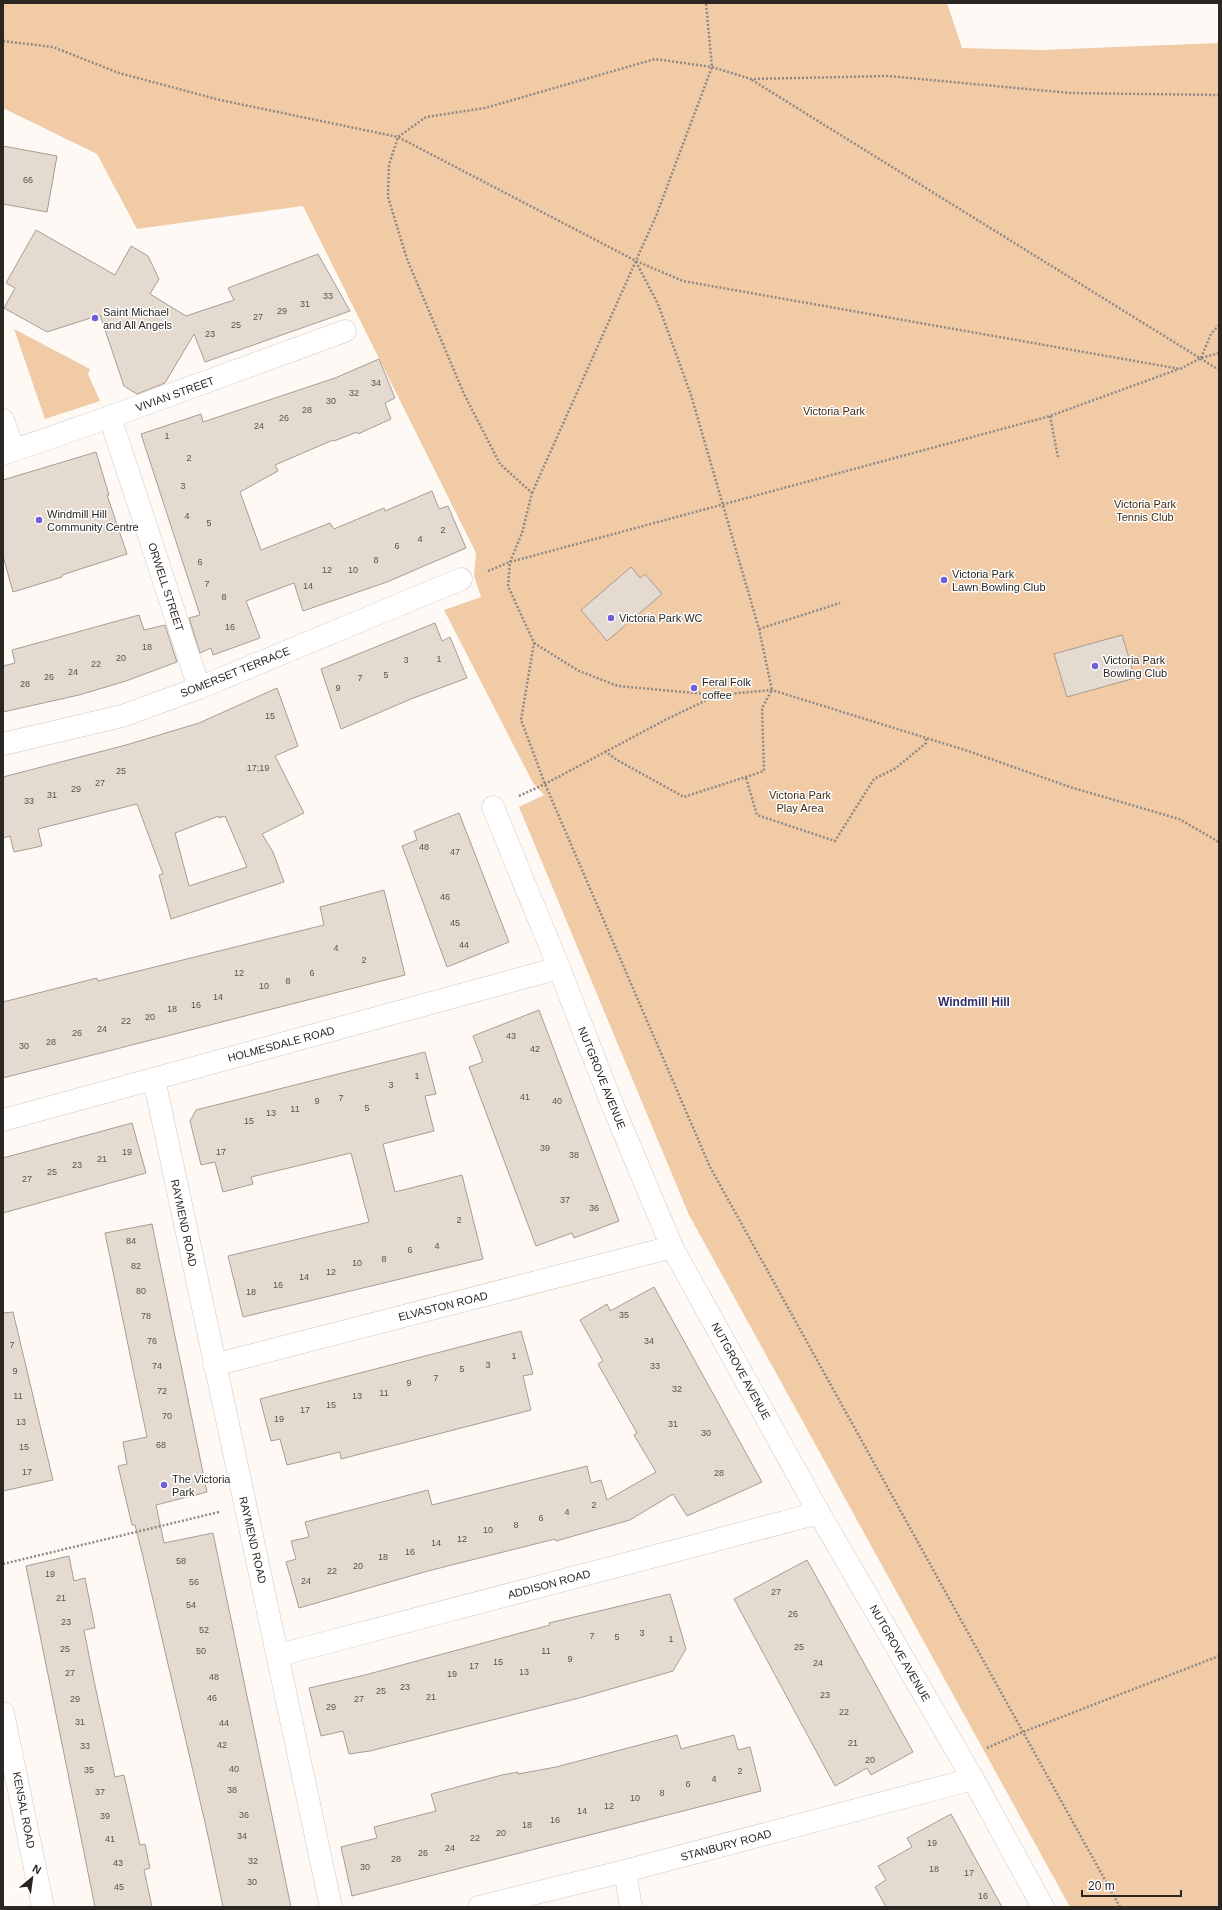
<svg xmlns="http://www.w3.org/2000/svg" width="1222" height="1910" font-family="Helvetica,sans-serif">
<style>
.green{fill:#f0cba6}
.building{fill:#e5dad0;stroke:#a79d93;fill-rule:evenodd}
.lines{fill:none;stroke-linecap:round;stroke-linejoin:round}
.minor-casing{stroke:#d2c7bd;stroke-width:23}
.path{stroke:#8e8985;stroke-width:2.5;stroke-dasharray:2 2;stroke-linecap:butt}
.minor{stroke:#fff;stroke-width:22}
.poi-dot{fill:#6e5fd9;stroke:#fff;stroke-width:1.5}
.labels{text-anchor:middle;stroke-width:3;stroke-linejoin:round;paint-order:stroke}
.number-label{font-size:9px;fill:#59534e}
.poi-label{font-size:11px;fill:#2a2622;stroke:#fff;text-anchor:start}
.street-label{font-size:11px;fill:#2a2622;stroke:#fff}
.park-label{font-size:11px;fill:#41290f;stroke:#fff}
.neighbourhood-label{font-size:12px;font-weight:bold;fill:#332c67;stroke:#fff}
</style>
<rect width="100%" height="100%" fill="#fef9f5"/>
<g class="green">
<path d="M3,3H947L962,48L1041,50L1219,43V1907H1070L689,1215L519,807L544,795L533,783L444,610L481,597L474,576L476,553L303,206L137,229L97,154L3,108Z"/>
<path d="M14,329L90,369L88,374L100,401L45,419Z"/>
</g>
<g class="building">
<path d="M3,146L57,156L47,212L3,204Z"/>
<path d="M36,230L115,275L131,246L148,256L159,279L150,294L186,316L234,300L228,288L318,254L350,311L205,362L194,334L165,383L137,394L124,386L100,315L47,332L4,308L15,288L6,283Z"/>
<path d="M379,359L395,398L385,403L391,419L358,434L357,432L334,441L333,440L275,465L278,471L240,492L261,550L330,523L334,529L384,508L385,511L432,491L439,509L448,506L466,548L387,582L303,611L294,583L246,601L260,638L213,655L211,648L200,653L189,618L200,615L141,434L201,414L203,422L335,378Z"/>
<path d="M96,452L109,495H107L127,554L62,575V577L13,592L3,556V480Z"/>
<path d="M631,567L640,578L645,574L662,594L607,641L581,610Z"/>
<path d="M139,615L144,630L165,625L177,662L126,681L79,695L3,712V666L15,663L12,650Z"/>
<path d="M435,623L442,641L450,637L467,678L411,699L341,729L321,669Z"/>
<path d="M1122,635L1135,678L1067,697L1054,654Z"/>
<path d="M277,688L298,746L275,756L304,813L262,834L273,852L284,882L171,919L159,875L163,874L137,804L38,829L42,846L14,852L10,836L3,838V777L126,745L199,723ZM219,816V818L225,816L247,867L189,886L175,833Z"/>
<path d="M459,813L509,942L447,967L402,846L417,840L414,831Z"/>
<path d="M384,890L405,975L3,1078V1002L97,978L98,981L324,925L320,907Z"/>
<path d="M539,1010L619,1221L574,1238L572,1233L536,1246L469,1067L483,1062L473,1036Z"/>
<path d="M425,1052L436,1094L425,1096L434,1131L383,1144L395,1192L462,1175L483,1259L243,1317L228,1256L369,1222L351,1153L251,1177L253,1184L223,1192L215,1162L201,1165L190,1121L196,1110Z"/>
<path d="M132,1123L146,1173L3,1213V1158Z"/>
<path d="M152,1224L207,1492L156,1505L164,1543L213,1533L291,1907H223L207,1831L143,1557L135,1525H132L118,1466L127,1464L123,1442L147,1437L105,1233Z"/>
<path d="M654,1287L762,1482L687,1516L673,1494L630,1520L556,1541L555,1539L428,1571L299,1608L286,1562L296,1559L291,1541L309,1537L305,1522L428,1490L432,1505L587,1466L591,1483L601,1480L607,1500L656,1472L634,1435L637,1433L598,1364L603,1361L580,1320L607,1304L610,1311Z"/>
<path d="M13,1312L53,1480L3,1491V1313Z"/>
<path d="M521,1331L533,1374L523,1376L531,1410L341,1459L340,1452L287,1465L280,1439L271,1441L260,1399Z"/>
<path d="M69,1556L74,1581L85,1578L95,1628L84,1630L94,1681L115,1777L124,1775L140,1845L145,1844L150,1868L144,1870L152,1907H95L26,1566Z"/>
<path d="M807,1560L913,1752L871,1775L867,1768L835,1786L734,1599Z"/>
<path d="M670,1594L686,1649L673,1671L583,1697L370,1751L349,1754L343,1731L321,1736L309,1688L365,1675L550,1625L549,1623Z"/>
<path d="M677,1735L681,1749L734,1735L738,1750L750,1747L761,1791L352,1896L341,1847L377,1838L374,1827L436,1811L431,1794L502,1775L518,1772V1774L556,1767Z"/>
<path d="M951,1814L1002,1907H886L875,1887L886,1880L878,1866L912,1847L907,1838Z"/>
</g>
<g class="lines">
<defs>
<g id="minor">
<path d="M110,417L199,688"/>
<path d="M3,420L14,450"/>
<path d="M3,454L110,417L345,331"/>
<path d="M3,744L122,716L199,688L461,579"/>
<path d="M493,807L559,968L612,1104L672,1247L819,1513L973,1779L1043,1907"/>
<path d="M154,1079C212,1355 274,1631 331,1907"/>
<path d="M3,1120L559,968"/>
<path d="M214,1365L672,1247"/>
<path d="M279,1655L819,1513"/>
<path d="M3,1713L43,1907"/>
<path d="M625,1871L631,1907"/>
<path d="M479,1907L625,1871L973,1779"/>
</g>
</defs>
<use href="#minor" class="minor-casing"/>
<g class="path">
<path d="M3,41L53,47L119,73L220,100L398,137L426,117L485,108L655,59L712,67L751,79L888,76L1070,93L1219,95"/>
<path d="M752,80L1219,370"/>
<path d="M1201,358L1211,334L1219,325"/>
<path d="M1050,416L1058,457"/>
<path d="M532,493L656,216L712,67L706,3"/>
<path d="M488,571L510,562L1050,416L1179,369"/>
<path d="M759,629L840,603"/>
<path d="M534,643L579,671L618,686L716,695"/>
<path d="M605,751L617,760L684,797L764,771L762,708L772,690L759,629L691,395L658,304L636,262"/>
<path d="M746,778L757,815L835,841L874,779L896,768L926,743V738"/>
<path d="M519,796L545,784L667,719L717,695L772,690L968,751L1070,787L1179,819L1219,842"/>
<path d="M3,1564L219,1512"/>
<path d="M987,1748L1023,1732L1219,1656"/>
<path d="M1120,1907L710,1167L545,784L521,720L534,643L508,586L510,562L522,533L532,493L500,464L464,394L407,259L388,197L389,165L398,137L636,261L683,281L1180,369L1201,358L1219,353"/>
</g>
<use href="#minor" class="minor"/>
</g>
<g class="poi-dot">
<circle cx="95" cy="318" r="4"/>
<circle cx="39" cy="520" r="4"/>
<circle cx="944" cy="580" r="4"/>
<circle cx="611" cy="618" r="4"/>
<circle cx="1095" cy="666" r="4"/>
<circle cx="694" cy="688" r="4"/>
<circle cx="164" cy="1485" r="4"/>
</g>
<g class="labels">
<g class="number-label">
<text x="28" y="183">66</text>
<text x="328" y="299">33</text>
<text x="305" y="307">31</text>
<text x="282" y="314">29</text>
<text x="258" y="320">27</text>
<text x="236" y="328">25</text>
<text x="210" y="337">23</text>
<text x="376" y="386">34</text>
<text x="354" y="396">32</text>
<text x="331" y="404">30</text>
<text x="307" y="413">28</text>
<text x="284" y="421">26</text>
<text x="259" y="429">24</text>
<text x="167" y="439">1</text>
<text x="189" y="461">2</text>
<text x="183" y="489">3</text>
<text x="187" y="519">4</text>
<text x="209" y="526">5</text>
<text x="443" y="533">2</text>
<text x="420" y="542">4</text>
<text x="397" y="549">6</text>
<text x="376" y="563">8</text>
<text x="200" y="565">6</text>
<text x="327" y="573">12</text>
<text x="353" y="573">10</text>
<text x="207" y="587">7</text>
<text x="308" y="589">14</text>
<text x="224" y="600">8</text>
<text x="230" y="630">16</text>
<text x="147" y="650">18</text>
<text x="121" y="661">20</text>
<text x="439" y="662">1</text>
<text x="406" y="663">3</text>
<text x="96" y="667">22</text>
<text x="73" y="675">24</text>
<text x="386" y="678">5</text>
<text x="49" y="680">26</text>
<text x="360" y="681">7</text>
<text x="25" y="687">28</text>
<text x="338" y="691">9</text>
<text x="270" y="719">15</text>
<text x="258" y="771">17;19</text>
<text x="121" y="774">25</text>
<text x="100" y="786">27</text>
<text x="76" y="792">29</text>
<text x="52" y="798">31</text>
<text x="29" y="804">33</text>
<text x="424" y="850">48</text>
<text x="455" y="855">47</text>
<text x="445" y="900">46</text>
<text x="455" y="926">45</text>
<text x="464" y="948">44</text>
<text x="336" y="951">4</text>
<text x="364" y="963">2</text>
<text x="239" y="976">12</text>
<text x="312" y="976">6</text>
<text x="288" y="984">8</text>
<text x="264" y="989">10</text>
<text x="218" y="1000">14</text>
<text x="196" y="1008">16</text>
<text x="172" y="1012">18</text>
<text x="150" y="1020">20</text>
<text x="126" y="1024">22</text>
<text x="102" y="1032">24</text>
<text x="77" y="1036">26</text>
<text x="511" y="1039">43</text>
<text x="51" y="1045">28</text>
<text x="24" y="1049">30</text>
<text x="535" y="1052">42</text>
<text x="417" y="1079">1</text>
<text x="391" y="1088">3</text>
<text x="525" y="1100">41</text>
<text x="341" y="1101">7</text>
<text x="317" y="1104">9</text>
<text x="557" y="1104">40</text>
<text x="367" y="1111">5</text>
<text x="295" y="1112">11</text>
<text x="271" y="1116">13</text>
<text x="249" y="1124">15</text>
<text x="545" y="1151">39</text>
<text x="127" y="1155">19</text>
<text x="221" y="1155">17</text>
<text x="574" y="1158">38</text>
<text x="102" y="1162">21</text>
<text x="77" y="1168">23</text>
<text x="52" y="1175">25</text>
<text x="27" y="1182">27</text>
<text x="565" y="1203">37</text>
<text x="594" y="1211">36</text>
<text x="459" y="1223">2</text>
<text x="131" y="1244">84</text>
<text x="437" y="1249">4</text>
<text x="410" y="1253">6</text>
<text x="384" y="1262">8</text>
<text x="357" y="1266">10</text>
<text x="136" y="1269">82</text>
<text x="331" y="1275">12</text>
<text x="304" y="1280">14</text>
<text x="278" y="1288">16</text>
<text x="141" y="1294">80</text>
<text x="251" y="1295">18</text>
<text x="624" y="1318">35</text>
<text x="146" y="1319">78</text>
<text x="152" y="1344">76</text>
<text x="649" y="1344">34</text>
<text x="12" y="1348">7</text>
<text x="514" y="1359">1</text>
<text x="488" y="1368">3</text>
<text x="157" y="1369">74</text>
<text x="655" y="1369">33</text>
<text x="462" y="1372">5</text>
<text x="15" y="1374">9</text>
<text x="436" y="1381">7</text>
<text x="409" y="1386">9</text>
<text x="677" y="1392">32</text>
<text x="162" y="1394">72</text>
<text x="384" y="1396">11</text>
<text x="18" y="1399">11</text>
<text x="357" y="1399">13</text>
<text x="331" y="1408">15</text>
<text x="305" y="1413">17</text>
<text x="167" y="1419">70</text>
<text x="279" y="1422">19</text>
<text x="21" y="1425">13</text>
<text x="673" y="1427">31</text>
<text x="706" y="1436">30</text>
<text x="161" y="1448">68</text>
<text x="24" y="1450">15</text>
<text x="27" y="1475">17</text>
<text x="719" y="1476">28</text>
<text x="594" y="1508">2</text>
<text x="567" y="1515">4</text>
<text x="541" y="1521">6</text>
<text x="516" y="1528">8</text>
<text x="488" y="1533">10</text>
<text x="462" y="1542">12</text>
<text x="436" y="1546">14</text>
<text x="410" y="1555">16</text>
<text x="383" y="1560">18</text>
<text x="181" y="1564">58</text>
<text x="358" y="1569">20</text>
<text x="332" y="1574">22</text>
<text x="50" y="1577">19</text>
<text x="306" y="1584">24</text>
<text x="194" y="1585">56</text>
<text x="776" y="1595">27</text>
<text x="61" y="1601">21</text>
<text x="191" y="1608">54</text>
<text x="793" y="1617">26</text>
<text x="66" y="1625">23</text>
<text x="204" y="1633">52</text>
<text x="642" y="1636">3</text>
<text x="592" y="1639">7</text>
<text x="617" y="1640">5</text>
<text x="671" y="1642">1</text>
<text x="799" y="1650">25</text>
<text x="65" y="1652">25</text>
<text x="201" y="1654">50</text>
<text x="546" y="1654">11</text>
<text x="570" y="1662">9</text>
<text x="498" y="1665">15</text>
<text x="818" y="1666">24</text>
<text x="474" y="1669">17</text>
<text x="524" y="1675">13</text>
<text x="70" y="1676">27</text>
<text x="452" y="1677">19</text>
<text x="214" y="1680">48</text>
<text x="405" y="1690">23</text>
<text x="381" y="1694">25</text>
<text x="825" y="1698">23</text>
<text x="431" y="1700">21</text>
<text x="212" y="1701">46</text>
<text x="75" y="1702">29</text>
<text x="359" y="1702">27</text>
<text x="331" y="1710">29</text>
<text x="844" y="1715">22</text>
<text x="80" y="1725">31</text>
<text x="224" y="1726">44</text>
<text x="853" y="1746">21</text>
<text x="222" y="1748">42</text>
<text x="85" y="1749">33</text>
<text x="870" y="1763">20</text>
<text x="234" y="1772">40</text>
<text x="89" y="1773">35</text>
<text x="740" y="1774">2</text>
<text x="714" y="1782">4</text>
<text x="688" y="1787">6</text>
<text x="232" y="1793">38</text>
<text x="100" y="1795">37</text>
<text x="662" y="1796">8</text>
<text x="635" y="1801">10</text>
<text x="609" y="1809">12</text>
<text x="582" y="1814">14</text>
<text x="244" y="1818">36</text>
<text x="105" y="1819">39</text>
<text x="555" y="1823">16</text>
<text x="527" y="1828">18</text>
<text x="501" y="1836">20</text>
<text x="242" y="1839">34</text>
<text x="475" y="1841">22</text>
<text x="110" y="1842">41</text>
<text x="932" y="1846">19</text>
<text x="450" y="1851">24</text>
<text x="423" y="1856">26</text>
<text x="396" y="1862">28</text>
<text x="253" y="1864">32</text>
<text x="118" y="1866">43</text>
<text x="365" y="1870">30</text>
<text x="934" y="1872">18</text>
<text x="969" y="1876">17</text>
<text x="252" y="1885">30</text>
<text x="119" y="1890">45</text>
<text x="983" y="1899">16</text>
</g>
<g class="poi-label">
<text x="103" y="316">Saint Michael<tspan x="103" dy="13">and All Angels</tspan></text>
<text x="47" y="518">Windmill Hill<tspan x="47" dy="13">Community Centre</tspan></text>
<text x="952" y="578">Victoria Park<tspan x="952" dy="13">Lawn Bowling Club</tspan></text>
<text x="619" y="622">Victoria Park WC</text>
<text x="1103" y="664">Victoria Park<tspan x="1103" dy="13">Bowling Club</tspan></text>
<text x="702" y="686">Feral Folk<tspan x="702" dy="13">coffee</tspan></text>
<text x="172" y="1483">The Victoria<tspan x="172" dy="13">Park</tspan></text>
</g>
<g class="street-label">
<text transform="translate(175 394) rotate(-20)" y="4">VIVIAN STREET</text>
<text transform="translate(166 587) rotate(72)" y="4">ORWELL STREET</text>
<text transform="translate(235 672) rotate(-22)" y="4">SOMERSET TERRACE</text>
<text transform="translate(281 1044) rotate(-15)" y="4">HOLMESDALE ROAD</text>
<text transform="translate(602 1078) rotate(68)" y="4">NUTGROVE AVENUE</text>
<text transform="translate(184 1223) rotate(78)" y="4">RAYMEND ROAD</text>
<text transform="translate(443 1306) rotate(-14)" y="4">ELVASTON ROAD</text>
<text transform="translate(741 1371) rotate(61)" y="4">NUTGROVE AVENUE</text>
<text transform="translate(253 1540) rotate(77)" y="4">RAYMEND ROAD</text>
<text transform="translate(549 1584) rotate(-15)" y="4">ADDISON ROAD</text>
<text transform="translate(900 1653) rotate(60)" y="4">NUTGROVE AVENUE</text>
<text transform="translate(24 1810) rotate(79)" y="4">KENSAL ROAD</text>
<text transform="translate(726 1845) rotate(-15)" y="4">STANBURY ROAD</text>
</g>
<g class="park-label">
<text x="834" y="415">Victoria Park</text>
<text x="1145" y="508">Victoria Park<tspan x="1145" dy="13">Tennis Club</tspan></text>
<text x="800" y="799">Victoria Park<tspan x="800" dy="13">Play Area</tspan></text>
</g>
<g class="neighbourhood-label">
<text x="974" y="1006">Windmill Hill</text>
</g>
</g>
<rect width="1222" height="1910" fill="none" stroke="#2a2622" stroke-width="8"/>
<g transform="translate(32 1878) rotate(29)" stroke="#ffffff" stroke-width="3" paint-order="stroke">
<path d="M0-3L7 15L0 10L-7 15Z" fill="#2a2622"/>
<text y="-6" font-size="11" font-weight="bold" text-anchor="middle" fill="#2a2622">N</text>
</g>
<path d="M1082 1890v6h99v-6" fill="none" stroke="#2a2622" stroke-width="2"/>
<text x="1088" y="1890" font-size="12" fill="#2a2622" stroke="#ffffff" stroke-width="3" paint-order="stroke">20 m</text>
</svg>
